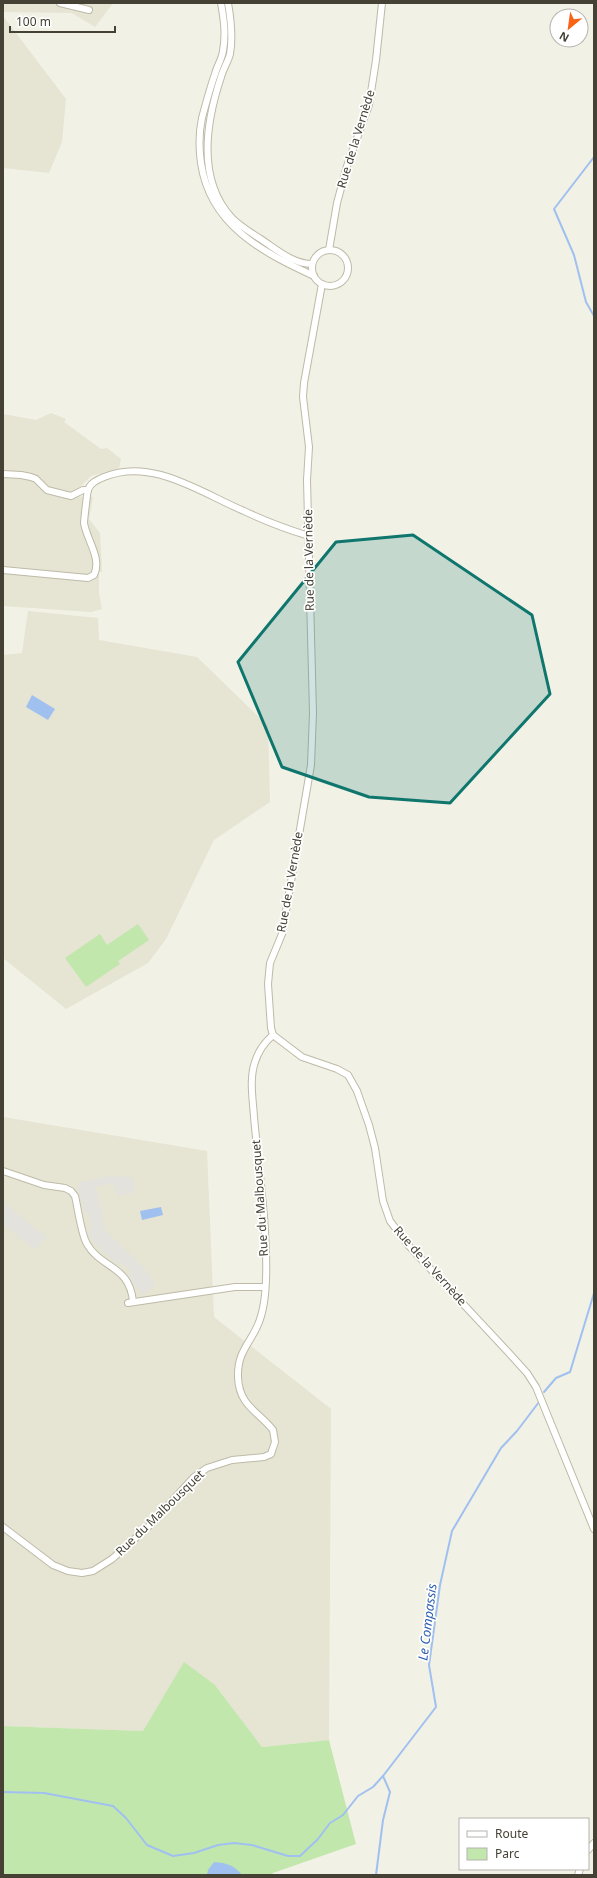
<svg xmlns="http://www.w3.org/2000/svg" width="597" height="1878" font-family="'Noto Sans',sans-serif">
<style>
.residential{fill:#e6e4d3}
.green{fill:#c2e7ad}
.parking{fill:#e3e2dd}
.water{fill:#a0c0f0}
.lines{fill:none;stroke-linecap:round;stroke-linejoin:round}
.stream{stroke:#a0c0f0;stroke-width:2}
.minor-casing{stroke:#bebaa7;stroke-width:8}
.minor{stroke:#fff;stroke-width:6}
.marked{fill:#0f766e;fill-opacity:0.2;stroke:#0f766e;stroke-width:3;stroke-linejoin:round}
.labels{text-anchor:middle;stroke-width:3.5;stroke-linejoin:round;paint-order:stroke}
.street-label{font-size:12px;fill:#454134;stroke:#fff}
.water-label{font-size:13px;font-style:italic;fill:#2e60b0;stroke:#fff}
</style>
<rect width="100%" height="100%" fill="#f2f1e5"/>
<g class="residential">
<path d="M3,3H113L95,27L72,13L3,12Z"/>
<path d="M3,16L66,99L62,142L49,173L3,168Z"/>
<path d="M51,413L66,419L64,422L101,449L107,448L121,459L119,468L91,476L71,496L93,497L89,519L100,533L102,572H99V593L102,609L91,612L3,606V414L36,420Z"/>
<path d="M28,611L98,618L99,640L197,657L268,726L270,802L214,840L166,939L148,963L66,1009L3,958V655L22,653Z"/>
<path d="M3,1117L207,1151L214,1317L331,1409L329,1740L262,1747L215,1685L143,1731L3,1726Z"/>
</g>
<g class="green">
<path d="M138,924L149,940L118,961L120,964L86,987L65,958L100,934L107,945Z"/>
<path d="M184,1662L215,1685L262,1747L329,1740L356,1844L273,1873L271,1875H3V1726L143,1731Z"/>
</g>
<g class="parking">
<path d="M110,1176L133,1177L134,1185L132,1193L118,1196L113,1183L96,1187L105,1231L144,1268L155,1285L142,1295L128,1276L132,1272L120,1262L117,1265L88,1236L87,1232L91,1231V1223L88,1212H84L77,1183Z"/>
<path d="M3,1202L46,1237L35,1250L3,1224Z"/>
</g>
<g class="water">
<path d="M32,695L55,709L48,720L26,707Z"/>
<path d="M161,1207L163,1215L142,1220L140,1211Z"/>
<path d="M214,1862C227,1863 234,1865 242,1875H207L208,1870Z"/>
</g>
<g class="lines">
<g class="stream">
<path d="M594,157L554,209L574,255L586,302L594,316"/>
<path d="M544,1392L556,1378L570,1372L594,1293"/>
<path d="M3,1792L44,1793L113,1806L126,1818L147,1845L173,1856L194,1853L218,1845L234,1843L252,1845L288,1856H300L318,1839L330,1823L343,1815L358,1796L373,1787L383,1776L436,1707L429,1665L440,1585L452,1531L501,1448L517,1431L539,1402"/>
<path d="M376,1875L383,1820L390,1792L383,1776"/>
</g>
<defs>
<g id="minor">
<path d="M60,3L89,10"/>
<path d="M221,3C224,20 226,34 223,51C222,59 217,66 215,74C210,88 206,103 202,118C199,132 199,149 201,163C210,225 262,252 314,276"/>
<path d="M228,3C231,20 233,37 230,54C228,62 223,69 221,77C206,122 196,179 232,218C240,226 250,232 259,238C275,248 292,264 312,264"/>
<path d="M329,250L337,203L347,166L369,105L376,60L382,3"/>
<circle cx="330" cy="268" r="18"/>
<path d="M322,284L304,383L303,397L309,447L307,480L313,713L311,765L282,934L270,963L268,984L271,1028L273,1035L302,1057L337,1069L348,1075L357,1091L369,1125L375,1148L383,1201L390,1221L409,1246L508,1352L527,1373L536,1387L594,1529"/>
<path d="M3,474L21,475L31,477L36,479L47,490L71,496L83,490H88"/>
<path d="M3,570L88,578L94,575C102,558 87,541 84,523C84,521 87,493 88,490C90,483 97,480 104,477C152,457 201,493 244,511C265,521 286,529 309,536"/>
<path d="M3,1171L44,1185L65,1188L71,1191L75,1196C78,1208 81,1234 87,1244C101,1269 130,1265 133,1302"/>
<path d="M128,1303L235,1287H264"/>
<path d="M3,1527L53,1565L68,1571L82,1573L93,1571L112,1559L150,1525L194,1477L207,1468L232,1460L264,1457L271,1454L275,1442L273,1430C258,1411 239,1406 238,1377C237,1348 255,1340 261,1316C269,1290 266,1244 264,1216C261,1183 257,1150 254,1117C253,1100 249,1079 255,1062C258,1052 265,1042 273,1035"/>
<path d="M588,1850L594,1843"/>
<path d="M578,1875L580,1869"/>
</g>
</defs>
<use href="#minor" class="minor-casing"/>
<use href="#minor" class="minor"/>
</g>
<path class="marked" d="M413,535L532,615L550,694L450,803L369,797L282,767L238,662L336,542Z"/>
<g class="labels">
<g class="street-label">
<text transform="translate(356 139) rotate(-73)" y="4">Rue de la Vernède</text>
<text transform="translate(309 560) rotate(-91)" y="4">Rue de la Vernède</text>
<text transform="translate(290 882) rotate(-80)" y="4">Rue de la Vernède</text>
<text transform="translate(260 1198) rotate(-94)" y="4">Rue du Malbousquet</text>
<text transform="translate(430 1266) rotate(48)" y="4">Rue de la Vernède</text>
<text transform="translate(160 1513) rotate(-44)" y="4">Rue du Malbousquet</text>
</g>
<g class="water-label">
<text transform="translate(427 1622) rotate(-83)" y="5">Le Compassis</text>
</g>
</g>
<rect width="597" height="1878" fill="none" stroke="#454134" stroke-width="8"/>
<rect x="459" y="1818" width="130" height="52" fill="#ffffff" stroke="#b5b3ae"/>
<rect x="467" y="1831" width="20" height="6" fill="#ffffff" stroke="#b5b3ae"/>
<text x="495" y="1838" font-size="12" fill="#454134">Route</text>
<rect x="467" y="1848" width="20" height="12" fill="#c2e7ad" stroke="#b5b3ae"/>
<text x="495" y="1858" font-size="12" fill="#454134">Parc</text>
<g transform="translate(569 28) rotate(209)"><circle r="19" fill="#ffffff" stroke="#b5b3ae"/>
<path d="M0-3L7 15L0 10L-7 15Z" fill="#fa6314"/>
<text y="-6" font-size="11" font-weight="bold" text-anchor="middle" fill="#454134">N</text>
</g>
<path d="M10 26v6h105v-6" fill="none" stroke="#454134" stroke-width="2"/>
<text x="16" y="26" font-size="12" fill="#454134" stroke="#ffffff" stroke-width="3" paint-order="stroke">100 m</text>
</svg>
